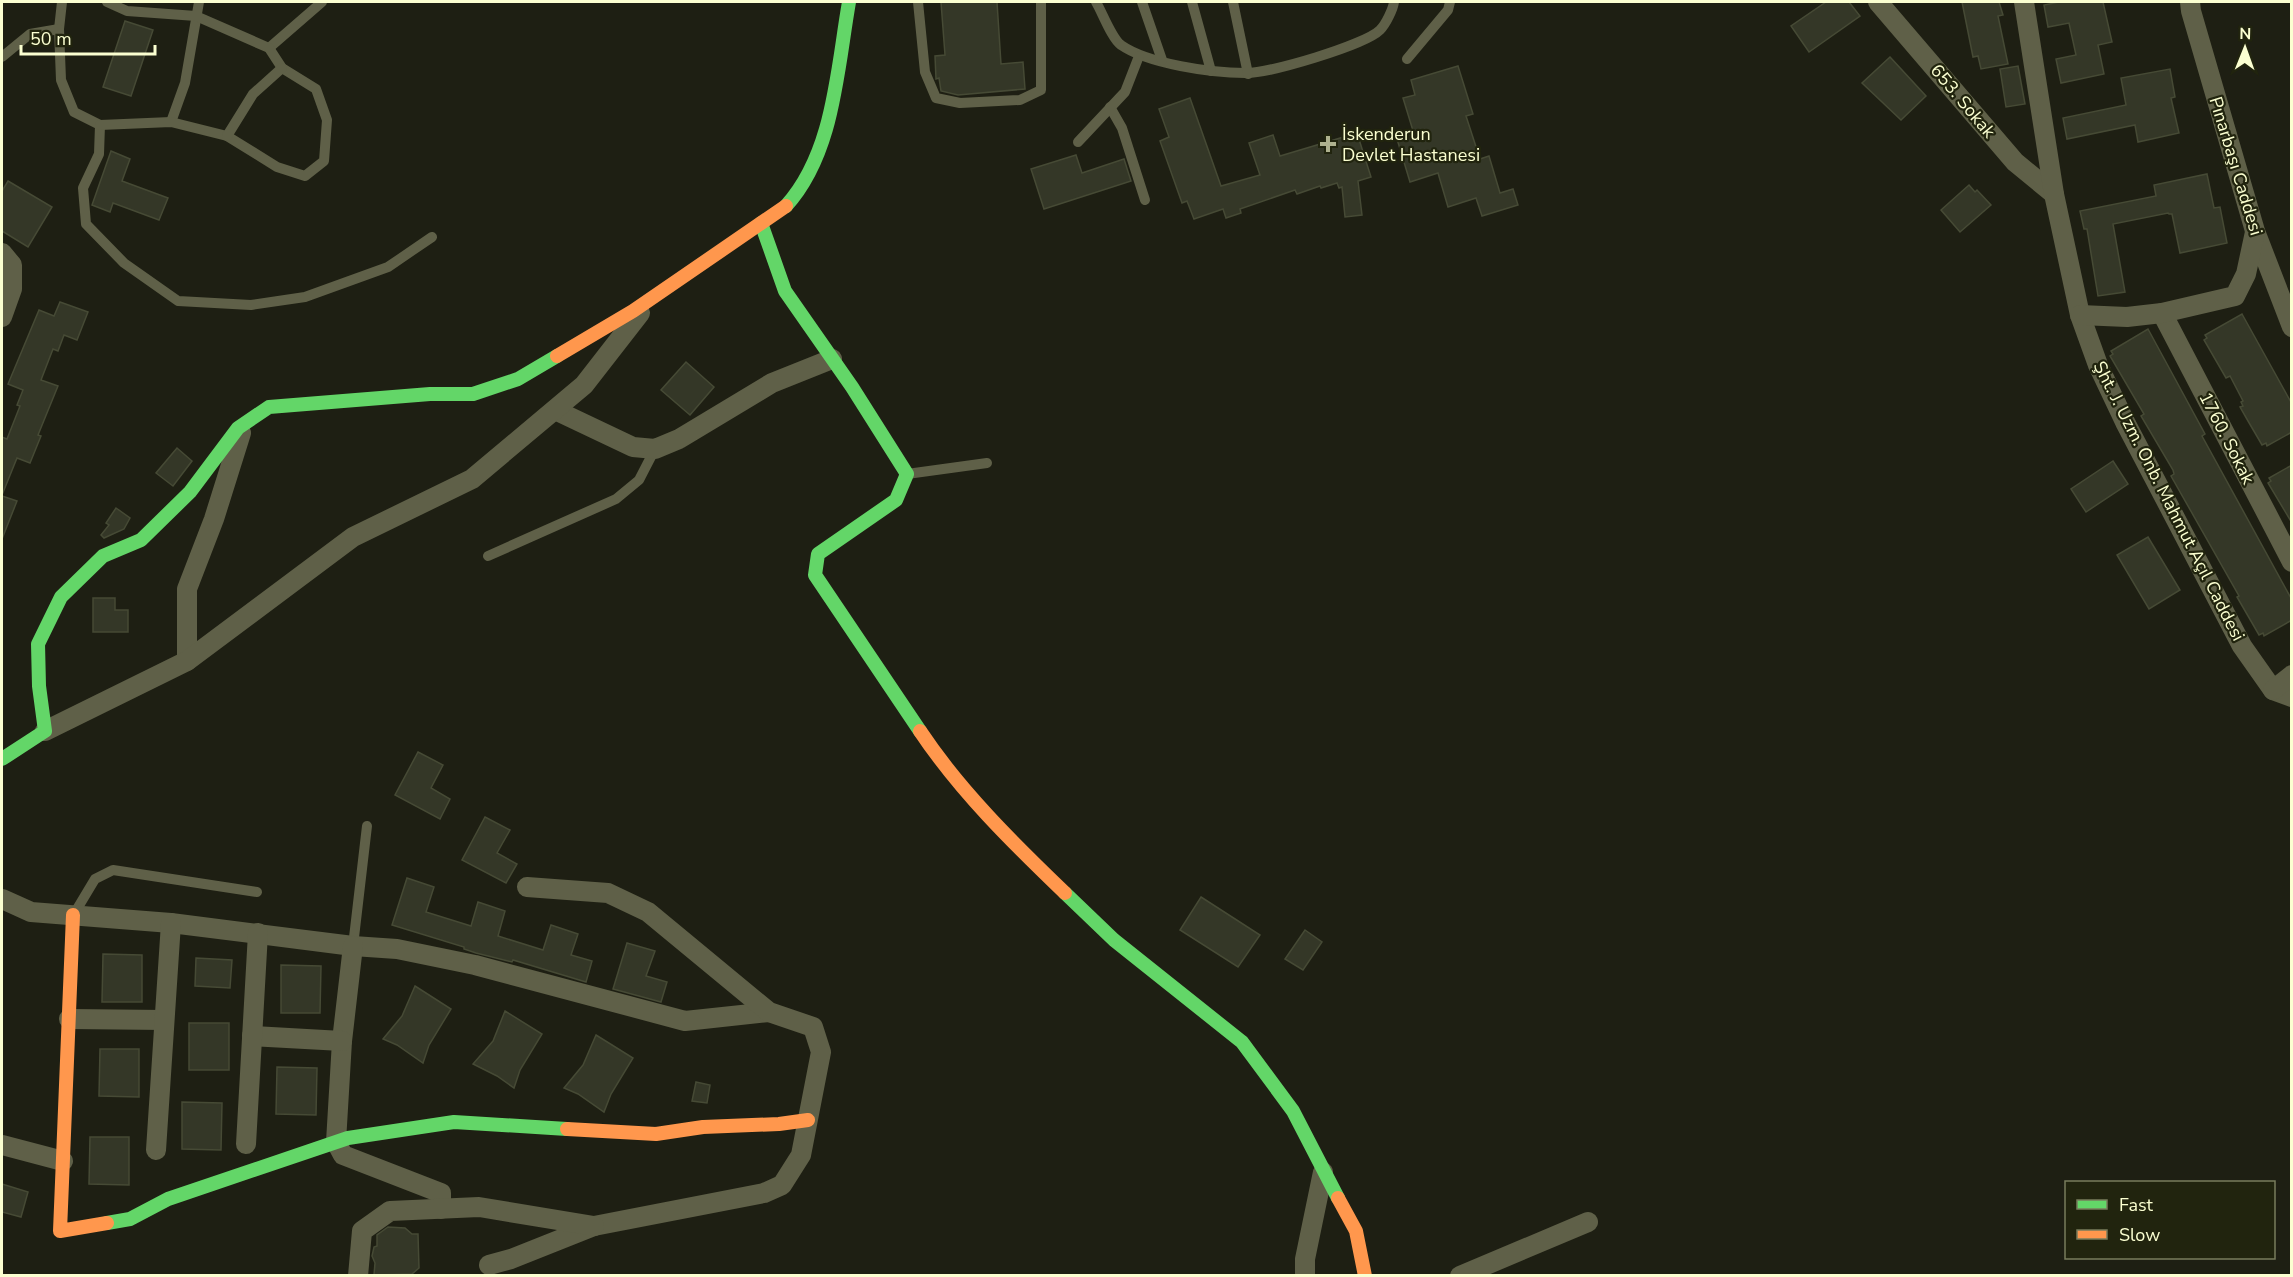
<svg xmlns="http://www.w3.org/2000/svg" width="2293" height="1277" font-family="'Nunito Sans',sans-serif">
<style>
.building{fill:#343727;stroke:#464a35;stroke-width:1.5}
.lines{fill:none;stroke-linecap:round;stroke-linejoin:round}
.lane{stroke:#5f6048;stroke-width:10}
.street{stroke:#5f6048;stroke-width:20}
.fast{stroke:#63d668;stroke-width:14}
.slow{stroke:#ff974d;stroke-width:14}
.poi-dot{fill:#aeb18e;stroke:#21240e;stroke-width:2}
.labels{text-anchor:middle;stroke-width:4.5;stroke-linejoin:round;paint-order:stroke}
.street-label{font-size:18px;fill:#fbffd1;stroke:#21240e}
.poi-label{font-size:18px;fill:#fbffd1;stroke:#21240e;text-anchor:start}
</style>
<rect width="100%" height="100%" fill="#1e1f13"/>
<g class="building">
<path d="M941,2H997L1001,64L1023,62L1025,89L958,95L941,91L939,78L936,79L935,56L945,55Z"/>
<path d="M1826,2H1849L1860,16L1809,52L1791,26Z"/>
<path d="M1962,2H1999L2003,15L1998,16L2008,64L1981,69L1978,56L1973,57Z"/>
<path d="M2059,2H2103L2112,42L2098,45L2104,74L2061,83L2056,59L2076,55L2069,23L2048,27L2044,5Z"/>
<path d="M125,21L153,30L131,96L103,87Z"/>
<path d="M1890,57L1926,96L1901,120L1862,83Z"/>
<path d="M1458,66L1473,114L1466,116L1480,159L1489,156L1500,193L1513,189L1518,205L1482,216L1476,198L1448,207L1438,173L1410,182L1397,139L1414,134L1403,98L1415,95L1411,80Z"/>
<path d="M2018,66L2025,104L2006,107L2000,69Z"/>
<path d="M2170,69L2175,97L2171,98L2179,133L2138,142L2135,125L2067,139L2063,118L2126,105L2121,78Z"/>
<path d="M1190,98L1221,186L1260,175L1249,143L1273,135L1280,156L1357,133L1371,177L1358,181L1362,215L1345,217L1342,187L1339,188L1337,183L1321,188L1320,186L1297,194L1295,190L1240,209L1241,213L1226,218L1223,209L1194,219L1187,201L1182,203L1160,141L1169,137L1159,109Z"/>
<path d="M111,151L130,159L122,181L168,198L159,220L113,203L110,212L92,205Z"/>
<path d="M1076,155L1082,173L1124,159L1131,181L1044,209L1031,169Z"/>
<path d="M2207,174L2214,208L2220,207L2227,243L2180,253L2172,214H2169L2168,213L2113,224L2125,292L2098,296L2087,229H2084L2080,211L2156,196L2154,185Z"/>
<path d="M8,181L52,207L28,247L2,231V191Z"/>
<path d="M1969,185L1975,192L1977,190L1991,205L1960,232L1941,210Z"/>
<path d="M60,302L88,312L77,340L64,335L58,351L53,349L41,380L58,386L38,435L41,436L30,463L17,458L2,495V437L7,439L20,406L17,405L23,390L8,384L39,310L54,316Z"/>
<path d="M2242,314L2292,404V432L2267,446L2266,443L2262,445L2248,421L2240,407L2243,406L2241,402L2243,401L2230,376L2226,378L2204,340L2207,338L2205,335Z"/>
<path d="M2148,329L2205,434L2202,436L2292,600V620L2264,636L2263,633L2259,635L2237,597L2239,596L2171,476L2174,474L2173,470L2141,416L2144,414L2110,356L2113,354L2111,351Z"/>
<path d="M686,362L714,387L690,415L661,390Z"/>
<path d="M177,448L192,461L173,486L156,473Z"/>
<path d="M2113,461L2128,484L2086,512L2071,489Z"/>
<path d="M2292,465V523L2268,483L2271,481L2269,478Z"/>
<path d="M2,496L17,501L2,539Z"/>
<path d="M116,508L130,518L124,529L104,538L101,535L109,525L106,523Z"/>
<path d="M2148,537L2180,590L2149,609L2117,555Z"/>
<path d="M93,598H115V610H128V632H93Z"/>
<path d="M418,752L443,765L431,788L450,799L440,819L395,795Z"/>
<path d="M485,817L510,830L497,853L517,864L506,883L462,860Z"/>
<path d="M407,878L434,887L426,912L471,926L478,902L505,911L498,936L543,950L551,925L578,934L571,955L592,961L586,982L513,960L512,962L476,953L464,949V947L392,925Z"/>
<path d="M1201,897L1260,935L1238,967L1180,930Z"/>
<path d="M1305,930L1322,942L1303,970L1285,959Z"/>
<path d="M627,943L655,951L646,976L667,982L661,1002L613,989Z"/>
<path d="M103,954L142,955V1002H102Z"/>
<path d="M196,958L232,960L230,988L195,986Z"/>
<path d="M281,965L321,966L320,1013H281Z"/>
<path d="M415,986L451,1009L429,1045L423,1063L397,1045L383,1039L402,1016Z"/>
<path d="M505,1011L542,1034L520,1070L514,1088L497,1076L473,1064L493,1041Z"/>
<rect x="189" y="1023" width="40" height="47"/>
<path d="M596,1035L633,1058L611,1094L604,1112L578,1094L564,1088L583,1065Z"/>
<path d="M100,1049H139V1097L99,1096Z"/>
<path d="M277,1067L317,1068L316,1115L276,1114Z"/>
<path d="M696,1082L710,1085L707,1103L692,1101Z"/>
<path d="M182,1102L222,1103L221,1150L182,1149Z"/>
<path d="M90,1137H129V1185L89,1184Z"/>
<path d="M2,1184L28,1192L21,1217L2,1212Z"/>
<path d="M388,1227L405,1228L412,1234H418L419,1268L412,1274L374,1275L375,1263L372,1256L374,1247L377,1246V1235Z"/>
</g>
<g class="lines">
<g class="lane">
<path d="M62,2L59,29L61,80L74,112L100,125L99,154L83,188L86,224L124,263L178,301L251,305L305,297L388,267L432,237"/>
<path d="M918,2L925,72L936,98L960,103L1020,100L1041,90V2"/>
<path d="M1096,2C1102,12 1112,39 1121,45C1148,64 1212,73 1245,73C1268,74 1365,45 1380,30C1386,24 1393,9 1394,2"/>
<path d="M1142,2L1162,60"/>
<path d="M1192,2L1211,71"/>
<path d="M1233,2L1248,74"/>
<path d="M269,48L322,2"/>
<path d="M2,57L30,34L59,29"/>
<path d="M1407,59L1448,10L1450,2"/>
<path d="M1110,107L1122,128L1145,200"/>
<path d="M171,122L185,83L199,2"/>
<path d="M100,125L171,122L227,136L277,167L305,176L324,161L327,120L316,89L282,68L269,48L196,16L127,11L107,2"/>
<path d="M227,136L253,94L282,68"/>
<path d="M1078,142L1125,92L1139,56"/>
<path d="M907,474L987,463"/>
<path d="M488,556L616,499L639,480L655,449"/>
<path d="M74,914L95,879L113,870L257,892"/>
<path d="M353,946L367,826"/>
</g>
<g class="street">
<path d="M1878,2L2015,162L2054,194"/>
<path d="M2024,2L2054,194L2080,315L2098,365L2125,422L2242,646L2273,690L2292,697"/>
<path d="M2190,2L2191,11L2255,231L2292,327"/>
<path d="M2,253L12,265V289L2,317"/>
<path d="M2162,313L2292,562"/>
<path d="M2080,315L2127,317L2162,313L2235,296L2246,274L2255,232"/>
<path d="M555,410L633,447L655,449L679,439L772,383L832,359"/>
<path d="M187,661V589L214,519L241,433"/>
<path d="M2273,690L2292,675"/>
<path d="M45,731L187,661L353,537L472,479L584,385L640,313"/>
<path d="M2,899L31,912L171,923L353,946L397,949L475,965L685,1021L769,1012"/>
<path d="M353,946L342,1041L336,1142L343,1155L441,1193V1209"/>
<path d="M69,1019L164,1020"/>
<path d="M252,1036L342,1041"/>
<path d="M246,1144L258,933"/>
<path d="M2,1145L63,1161"/>
<path d="M156,1150L171,923"/>
<path d="M489,1265L511,1259L594,1226L764,1193L782,1185L801,1155L821,1052L813,1027L769,1012L648,912L608,893L527,887"/>
<path d="M358,1276L362,1231L390,1211L479,1207L594,1226"/>
<path d="M1305,1276V1259L1323,1172"/>
<path d="M1460,1276L1588,1222"/>
</g>
<g class="fast">
<path d="M786,206C834,153 837,70 849,2"/>
<path d="M761,223L785,291L852,387L907,474L896,500L818,554L815,575L920,731"/>
<path d="M2,759L45,731L39,686L38,644L61,597L103,556L141,540L190,492L238,428L269,407L430,394H473L518,379L557,356"/>
<path d="M1065,893L1114,940L1242,1042L1293,1111L1338,1198"/>
<path d="M107,1223L130,1219L168,1199L348,1138L454,1122L567,1129"/>
</g>
<g class="slow">
<path d="M557,356L633,311L786,206"/>
<path d="M920,731C960,791 1013,843 1065,893"/>
<path d="M73,915L60,1231L107,1223"/>
<path d="M567,1129L656,1134L703,1127L779,1124L808,1120"/>
<path d="M1338,1198L1356,1231L1365,1276"/>
</g>
</g>
<path class="poi-dot" d="M1325 135h6v6h6v6h-6v6h-6v-6h-6v-6h6z"/>
<g class="labels">
<g class="street-label">
<text transform="translate(1963 101) rotate(50)" y="6">653. Sokak</text>
<text transform="translate(2236 166) rotate(73)" y="6">Pınarbaşı Caddesi</text>
<text transform="translate(2227 438) rotate(63)" y="6">1760. Sokak</text>
<text transform="translate(2169 501) rotate(63)" y="6">Şht. J. Uzm. Onb. Mahmut Açıl Caddesi</text>
</g>
<g class="poi-label">
<text x="1342" y="140">İskenderun<tspan x="1342" dy="21">Devlet Hastanesi</tspan></text>
</g>
</g>
<rect width="2293" height="1277" fill="none" stroke="#fbffd1" stroke-width="6"/>
<rect x="2065" y="1181" width="210" height="78" fill="#21240e" stroke="#787c5c" stroke-width="1.5"/>
<rect x="2077" y="1200" width="30" height="9" fill="#63d668" stroke="#787c5c" stroke-width="1.5"/>
<text x="2119" y="1211" font-size="18" fill="#fbffd1">Fast</text>
<rect x="2077" y="1230" width="30" height="9" fill="#ff974d" stroke="#787c5c" stroke-width="1.5"/>
<text x="2119" y="1241" font-size="18" fill="#fbffd1">Slow</text>
<g transform="translate(2245 48) rotate(1)" stroke="#21240e" stroke-width="4.5" paint-order="stroke">
<path d="M0-4.5L10 22L0 15L-10 22Z" fill="#fbffd1"/>
<text y="-9" font-size="16" font-weight="bold" text-anchor="middle" fill="#fbffd1">N</text>
</g>
<path d="M21 45v9h134v-9" fill="none" stroke="#fbffd1" stroke-width="3"/>
<text x="30" y="45" font-size="18" fill="#fbffd1" stroke="#21240e" stroke-width="4.5" paint-order="stroke">50 m</text>
</svg>
